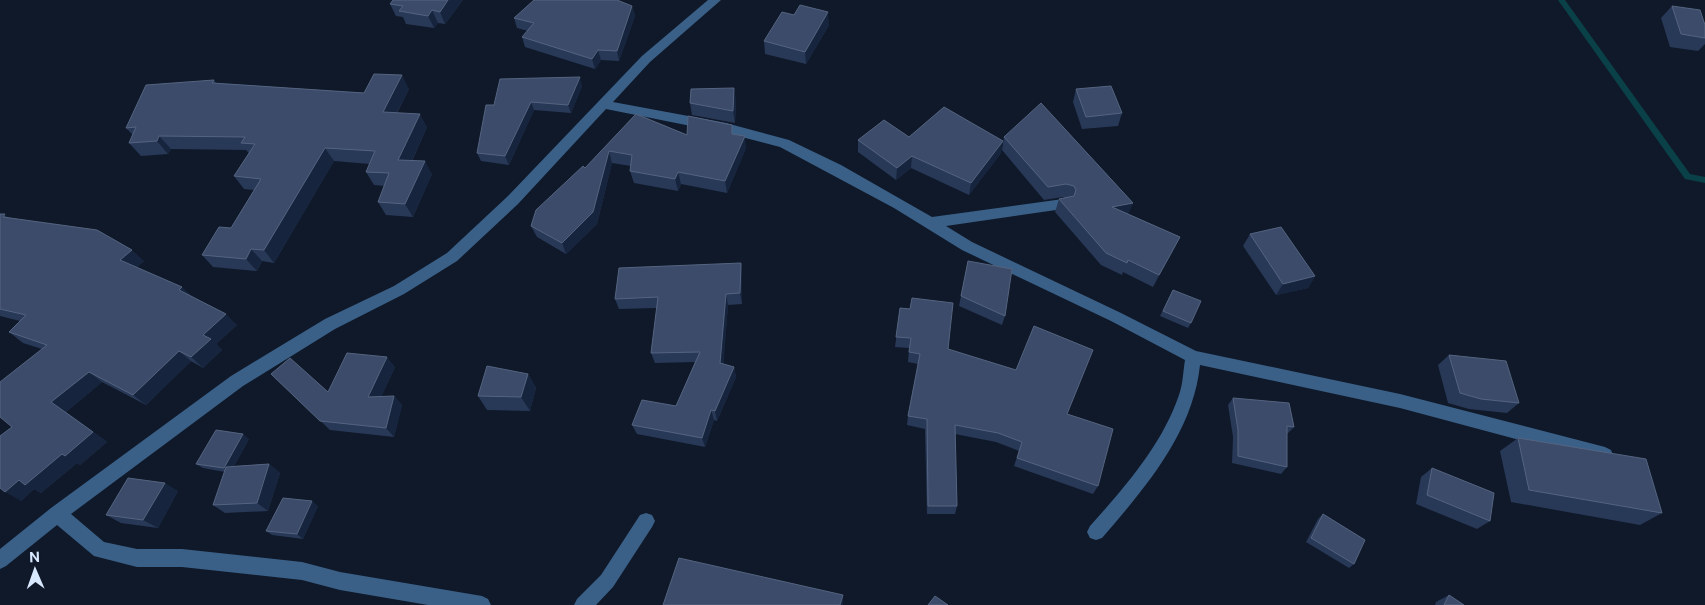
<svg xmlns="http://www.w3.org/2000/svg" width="1705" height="605" font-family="'Public Sans',sans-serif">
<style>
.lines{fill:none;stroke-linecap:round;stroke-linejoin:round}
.stream{fill:#0a4148;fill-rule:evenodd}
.minor{fill:#3a6088;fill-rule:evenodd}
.wall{fill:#283857}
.shaded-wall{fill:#17243d}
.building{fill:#3b4b69;stroke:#546480}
</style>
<rect width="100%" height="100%" fill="#101929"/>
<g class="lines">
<path class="stream" d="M1558,0H1565L1690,174L1705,177V183L1685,179Z"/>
<g class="minor">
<path d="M708,0H721L650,62L613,102L726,123L789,140L841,165L932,217L1063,199L1068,200L1070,204L1068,208L1063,209L946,226L972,242L1121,313L1196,351L1400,394L1605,447L1611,450L1613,455L1611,460L1605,463L1400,408L1200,365C1193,433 1145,488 1102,538L1096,540L1090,538L1087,532L1090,526C1125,487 1162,445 1179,395C1183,384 1183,372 1185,360L1111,321L962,250L894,208L780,147L726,133L606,109L518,204L457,261L404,294L335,329L243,386L71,514L104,542L137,549H182L302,562L340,572L482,596L488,599L491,605H428L340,590L302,580L182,567H137L94,556L57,525L6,566L0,569V549L51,508L231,376L325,319L394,286L447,253L508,196L642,56Z"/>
<path d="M646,513L652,515L655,521L652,527L613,587L596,605H574L577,599L601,575L640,515Z"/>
</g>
</g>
<g class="wall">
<path d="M463,0L445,24L438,23L434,28L406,24L403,17L396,16L390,4Z"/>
<path d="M632,6L635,16L619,61L601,60L595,69L525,47L522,37L528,31L517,28L514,18Z"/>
<path d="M1672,6L1705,25V44L1698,51L1670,47L1661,18Z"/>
<path d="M829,25L806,64L765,54L764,41Z"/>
<path d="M214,80L216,83L364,93L409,89L397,113L427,127L412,161L432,174L413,217L386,215L378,202L385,186L374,185L366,172L370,164L334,161L274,263L262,261L257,271L213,267L202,255L231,228L254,190L244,189L234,176L249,153L246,150L171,149L168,154L141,156L129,143L133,135L126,128Z"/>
<path d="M582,86L571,113L534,110L509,165L481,161L477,153L494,105Z"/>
<path d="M1076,89L1122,113L1118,126L1082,129L1073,102Z"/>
<path d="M736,100L735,123L692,115L690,103Z"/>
<path d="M636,114L687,135L733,134L746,148L727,193L681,184L678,191L634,183L630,171L631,166L612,163L597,224L566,254L537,237L531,226Z"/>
<path d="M909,137L1001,153L969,195L911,168L896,180L858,152V140Z"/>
<path d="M1004,137L1133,203L1128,214L1180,237L1174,249L1153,287L1123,272L1122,275L1101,265L1055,212L1059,199L1065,198L1063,197L1044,200L1002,150Z"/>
<path d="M0,214L10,218L144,261L137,267L193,297L237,325L216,344L222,350L203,368L191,361L146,405L102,382L66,412L107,442L80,465L77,463L41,493L34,489L21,501L12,427L42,349L23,343L9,332L20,321L0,316Z"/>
<path d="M1250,234L1315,276L1308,288L1276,295L1243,246Z"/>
<path d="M968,261L1005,316L1002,325L959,306Z"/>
<path d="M741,263L742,274V304L728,305L723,364L734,367L736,377L717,421L714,420L705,447L637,434L632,425L676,406L695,362L655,363L651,353L657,308L619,309L615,299Z"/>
<path d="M1173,290L1191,323L1188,328L1160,316Z"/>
<path d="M900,308L948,349L1067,414L1098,486L1093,494L1014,466L1019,451L996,442L955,434L957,506L955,514H927L925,429L907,425L908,416L918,364L908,362L909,348L895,347Z"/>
<path d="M1449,355L1519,403L1507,413L1469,409L1448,403L1438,365Z"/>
<path d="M395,367L381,397L394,396L402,405L394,437L330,430L271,374L328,392Z"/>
<path d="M528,374L536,388L530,411L487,410L478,396Z"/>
<path d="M1233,398L1294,427L1287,434V467L1281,474L1232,463L1233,437L1228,405Z"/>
<path d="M1518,438L1662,513L1640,525L1511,502L1500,451Z"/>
<path d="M249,439L234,466L269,464L280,473L268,511L225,513L213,505L225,472L203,468L196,464Z"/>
<path d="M1432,468L1490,521L1477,529L1416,504L1421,477Z"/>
<path d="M178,491L158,528L121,523L106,515Z"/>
<path d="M318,506L303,539L272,535L266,531Z"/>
<path d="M1323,514L1354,564L1349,568L1306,542L1318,519Z"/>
<path d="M1449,595L1464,605H1435L1436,602Z"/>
</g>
<g class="shaded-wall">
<path d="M448,0H463L445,24L440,12Z"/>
<path d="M632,6L635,16L619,61L617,51Z"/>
<path d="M432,10L438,23L434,28L428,16Z"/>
<path d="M828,12L829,25L806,64L805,52Z"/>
<path d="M598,50L601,60L595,69L592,59Z"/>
<path d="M402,75L409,89L390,125L383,112Z"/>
<path d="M580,77L582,86L571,113L568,105Z"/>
<path d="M734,88L736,100L735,123L733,111Z"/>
<path d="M531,102L534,110L509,165L505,156Z"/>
<path d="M420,114L427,127L406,173L398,160Z"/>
<path d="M159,136L171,149L168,154L157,141Z"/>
<path d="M745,136L746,148L727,193L725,181Z"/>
<path d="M1003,141L1001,153L969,195L971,183Z"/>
<path d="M325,148L334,161L274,263L264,250Z"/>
<path d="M609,151L612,163L597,224L566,254L562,243Z"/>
<path d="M912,156L911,168L896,180L897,168Z"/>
<path d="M425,161L432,174L413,217L405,204Z"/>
<path d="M678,172L681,184L678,191L675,179Z"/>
<path d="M1133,203L1128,215L1112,207Z"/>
<path d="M1180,237L1174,249L1153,287L1159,275Z"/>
<path d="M251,249L262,261L257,271L246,259Z"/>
<path d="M132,250L144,261L133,271L120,260Z"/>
<path d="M741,263L742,274V304L740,293Z"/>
<path d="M1315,276L1308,288L1276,295L1283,284Z"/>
<path d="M182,287L194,298L179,290Z"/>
<path d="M726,294L728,305L723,373L720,363Z"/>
<path d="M226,314L237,325L216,344L222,350L203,368L191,357L203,335Z"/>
<path d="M179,351L191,361L146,405L133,395Z"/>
<path d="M387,357L395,367L377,406L368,397Z"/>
<path d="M734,367L736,377L717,421L715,411Z"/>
<path d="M89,372L102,382L66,412L107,442L80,465L77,463L41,493L34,489L21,501L5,492L19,480L62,454L51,402Z"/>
<path d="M528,374L536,388L530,411L521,397Z"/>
<path d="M394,396L402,405L394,437L386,428Z"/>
<path d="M711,410L714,420L705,447L702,438Z"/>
<path d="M243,434L249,439L230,473L224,468Z"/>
<path d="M269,464L280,473L268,511L257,503Z"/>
<path d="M165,483L178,491L158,528L143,520Z"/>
<path d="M312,501L318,506L303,539L297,534Z"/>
<path d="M843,595V605H840Z"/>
</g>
<g class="building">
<path d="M393,0H448L440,12L432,10L428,16L399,11L403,6L390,4Z"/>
<path d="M534,0H617L632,6L617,51L598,50L592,59L522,37L534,23L514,18Z"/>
<path d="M800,5L828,12L805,52L764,41L782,12L794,15Z"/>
<path d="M1672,6L1700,10L1705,25V38L1681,34Z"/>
<path d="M374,74L402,75L383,112L420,114L398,160L425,161L405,204L378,202L389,173L366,172L375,151L325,148L264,250L251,249L246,259L202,255L219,227L231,228L261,179L234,176L255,144L241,143L245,137L159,136L157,141L129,143L136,127L126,128L146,85L214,80L212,83L364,93Z"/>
<path d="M580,77L568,105L531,102L505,156L477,153L486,105H494L500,79Z"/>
<path d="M1111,86L1122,113L1086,117L1076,89Z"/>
<path d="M734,88L733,111L690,103L691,89Z"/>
<path d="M1041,103L1133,203L1112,207L1180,237L1159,275L1128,260L1127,263L1106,253L1059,199L1074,196L1076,190L1074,186L1066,184L1048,187L1004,137Z"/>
<path d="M944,107L1003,141L971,183L912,156L897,168L858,140L884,120L909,137Z"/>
<path d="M636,114L687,135L688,116L732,125V134L745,136L725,181L678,172L675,179L630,171L632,155L609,151L593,212L562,243L531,226L536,210L583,166L585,168Z"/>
<path d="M0,214H5L3,217L97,230L132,250L120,260L182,287L179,290L226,314L203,335L211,339L191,357L179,351L133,395L89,372L51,402L93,432L65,456L62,454L25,485L19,480L5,492L0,488V436L12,427L0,417V382L47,345L9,332L26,315L0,309Z"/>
<path d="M1281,227L1315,276L1283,284L1250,234Z"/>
<path d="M968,261L1012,269L1005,316L961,296Z"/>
<path d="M741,263L740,293L726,294L720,363L734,367L715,411L711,410L702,438L632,425L642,400L676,406L700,352L651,353L658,297L615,299L619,268Z"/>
<path d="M1173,290L1201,301L1191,323L1163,311Z"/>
<path d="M912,298L953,303L948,349L1016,370L1034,326L1093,350L1067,414L1113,429L1098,486L1017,458L1022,442L998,433L955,425L957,506H928L927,419L908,416L920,354L909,352L911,338L896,337L900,308L910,309Z"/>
<path d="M347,353L387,357L368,397L394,396L386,428L320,421L271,374L290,358L328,392Z"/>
<path d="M1449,355L1506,361L1519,403L1481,399L1460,393Z"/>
<path d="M487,366L528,374L521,397L478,396Z"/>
<path d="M1233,398L1289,403L1294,427L1287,426V467L1238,456V430Z"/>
<path d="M216,430L243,434L224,468L196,464Z"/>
<path d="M1518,438L1646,459L1662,513L1529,490Z"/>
<path d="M269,464L257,503L213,505L226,467Z"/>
<path d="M1432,468L1494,493L1490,521L1427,495Z"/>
<path d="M128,478L165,483L143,520L106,515Z"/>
<path d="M283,498L312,501L297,534L266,531Z"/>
<path d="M1323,514L1365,540L1354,564L1311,538Z"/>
<path d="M679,558L843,595L840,605H663Z"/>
<path d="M1449,595L1464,605H1444Z"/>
<path d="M935,596L948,605H928Z"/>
</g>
<g transform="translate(35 570) rotate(358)" stroke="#101929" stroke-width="4" paint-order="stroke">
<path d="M0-4L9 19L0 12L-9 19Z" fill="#d8e8ff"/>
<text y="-8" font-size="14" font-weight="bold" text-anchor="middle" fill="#d8e8ff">N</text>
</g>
</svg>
